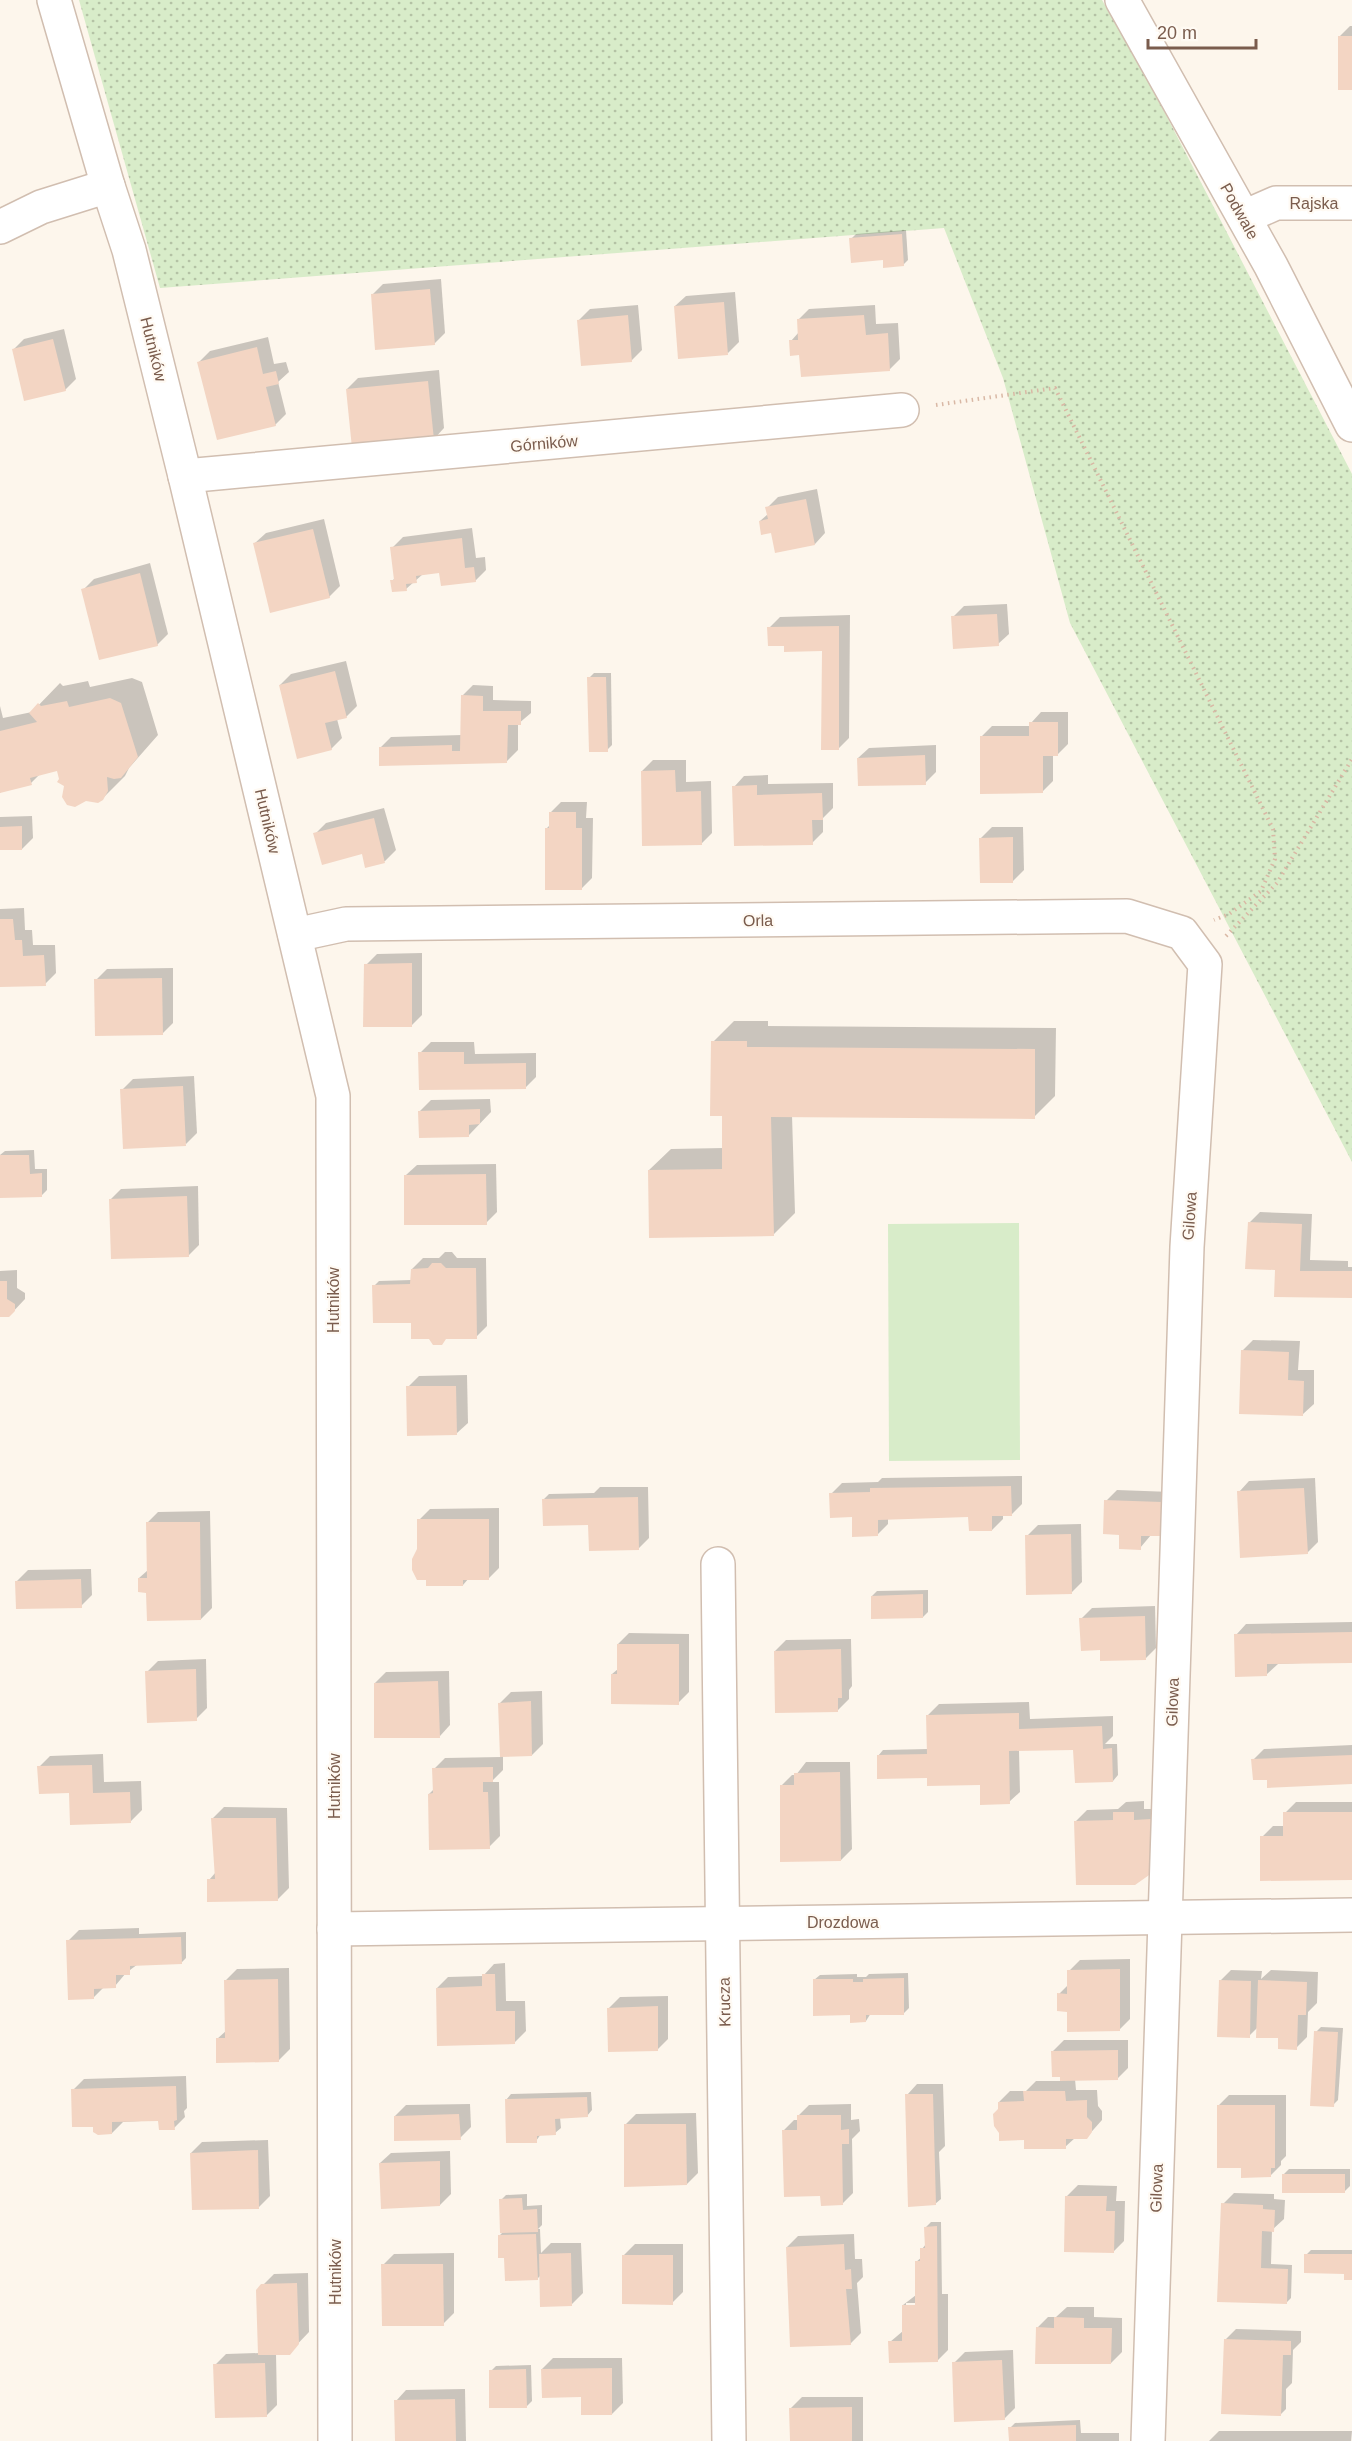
<svg xmlns="http://www.w3.org/2000/svg" width="1352" height="2441" font-family="Arial,sans-serif">
<style>
.grass{fill:url(#grass-dots)}
.pitch{fill:#d8ecc9}
.shadow{fill:#0003;fill-rule:evenodd}
.building{fill:#f3d5c3}
.lines{fill:none;stroke-linecap:round;stroke-linejoin:round}
.minor-casing{stroke:#d1beb0;stroke-width:36}
.path{stroke:#d9b8a5;stroke-width:4;stroke-dasharray:1.5 4.5;stroke-linecap:butt}
.minor{stroke:#fff;stroke-width:33}
.labels{text-anchor:middle;stroke-width:4.5;stroke-linejoin:round;paint-order:stroke}
.street-label{font-size:16px;fill:#7a5c4d;stroke:#fffaf3}
</style>
<defs>
<pattern id="grass-dots" width="8" height="8" patternUnits="userSpaceOnUse" patternTransform="scale(1.5)"><rect width="8" height="8" fill="#d8ecc9"/><path d="M2 2h.1M6 6h.1" fill="none" stroke="#b4c2a5" stroke-width="1.8" stroke-linecap="round"/></pattern>
</defs>
<rect width="100%" height="100%" fill="#fdf6ec"/>
<path class="grass" d="M79,0H1102L1151,86L1352,474V1162L1070,623L1003,378L944,228L160,288Z"/>
<path class="pitch" d="M1019,1223L1020,1460L889,1461L888,1224Z"/>
<g class="shadow">
<path d="M1350,26H1352V88L1339,37Z"/>
<path d="M906,230L908,260L903,265L884,258L851,239L856,234Z"/>
<path d="M441,279L445,333L434,344L372,295L383,284Z"/>
<path d="M735,292L739,342L728,353L675,306L686,296Z"/>
<path d="M638,305L642,350L631,361L579,320L590,309Z"/>
<path d="M875,305L876,324L898,323L900,359L889,370L801,353L791,341L799,332L798,320L809,309Z"/>
<path d="M64,329L76,379L65,390L13,350L24,339Z"/>
<path d="M268,337L274,364L286,362L289,372L278,382L286,414L275,425L199,362L210,351Z"/>
<path d="M439,370L444,428L434,439L347,389L358,378Z"/>
<path d="M817,489L825,533L815,544L772,531L760,521L768,514L767,508L778,497Z"/>
<path d="M324,519L340,586L329,597L255,543L266,533Z"/>
<path d="M472,528L476,558L485,557L486,570L475,581L441,571L423,574L406,589L392,581L396,577L392,548L403,537Z"/>
<path d="M150,563L168,634L157,645L83,590L94,579Z"/>
<path d="M1007,604L1009,634L998,644L953,617L964,606Z"/>
<path d="M850,615L849,738L838,749L823,649L785,644L769,628L780,617Z"/>
<path d="M346,661L357,706L346,717L337,719L342,738L331,749L280,685L291,674Z"/>
<path d="M594,673H611L612,745L607,750L589,678Z"/>
<path d="M132,678L142,682L158,735L129,768L125,776L103,798L66,785L61,779L58,768L41,773L31,783L3,790L0,793V706L3,718L32,712L60,683L63,686L88,681L90,687Z"/>
<path d="M473,685L493,686V700L531,701V713L518,724V750L507,761L380,748L391,737L462,735V696Z"/>
<path d="M1041,712H1068V744L1057,755H1053V781L1042,792L981,737L992,726H1031V723Z"/>
<path d="M936,745V772L925,783L858,758L869,748Z"/>
<path d="M653,760H686V782L711,781L712,833L701,844L642,771Z"/>
<path d="M768,775V784L833,783V808L823,818V832L812,843L734,787L744,776Z"/>
<path d="M561,802H587L586,818H593L592,878L581,889L546,829L550,825V813Z"/>
<path d="M384,808L396,850L385,861L366,866L363,853L315,834L326,823Z"/>
<path d="M32,816L33,838L22,849H0V817Z"/>
<path d="M992,827H1023L1024,870L1013,881L981,838Z"/>
<path d="M24,908L25,930H32L33,945H55L56,973L45,984L0,986V909Z"/>
<path d="M422,953V1015L411,1026L366,965L377,954Z"/>
<path d="M173,968V1023L162,1034L96,980L107,969Z"/>
<path d="M734,1021H768V1026L1056,1028L1055,1096L1034,1117L792,1115L795,1213L774,1234L649,1170L671,1149L723,1148L724,1115L713,1042Z"/>
<path d="M431,1042H474L475,1054L536,1053V1077L525,1088L420,1053Z"/>
<path d="M194,1076L197,1133L186,1144L122,1090L133,1079Z"/>
<path d="M490,1099L491,1112L469,1135L420,1111L431,1100Z"/>
<path d="M34,1150L35,1169H47V1190L42,1195L0,1155L5,1151Z"/>
<path d="M496,1164L497,1212L486,1223L406,1175L417,1165Z"/>
<path d="M198,1186L199,1245L188,1256L110,1200L121,1189Z"/>
<path d="M1260,1212L1312,1214L1310,1260L1348,1261V1267H1352V1297L1277,1268L1249,1223Z"/>
<path d="M445,1252H452L457,1258H486L487,1326L476,1337L412,1322L374,1286L379,1281L411,1280L412,1269L423,1258H439Z"/>
<path d="M17,1270V1288L25,1293V1299L9,1316H0V1271Z"/>
<path d="M1253,1340L1300,1341L1298,1370H1314V1404L1303,1414L1242,1351Z"/>
<path d="M467,1375L468,1423L457,1433L408,1387L419,1376Z"/>
<path d="M1022,1476V1504L1011,1515H1003V1519L992,1530L970,1516L888,1518V1524L877,1535L853,1516L831,1494L842,1483L878,1482L882,1478Z"/>
<path d="M1315,1478L1318,1542L1307,1553L1239,1492L1249,1481Z"/>
<path d="M600,1487H648L649,1538L638,1549L544,1499L549,1494L594,1493Z"/>
<path d="M1117,1490L1172,1492L1171,1524L1160,1535H1151L1140,1548L1121,1534L1106,1501Z"/>
<path d="M499,1508V1568L488,1579L469,1578L463,1585L419,1549V1520L430,1509Z"/>
<path d="M210,1511L212,1608L201,1619L148,1591L139,1578L148,1570L147,1523L158,1512Z"/>
<path d="M1081,1524L1082,1582L1071,1593L1027,1536L1038,1525Z"/>
<path d="M91,1569L92,1595L81,1606L17,1581L28,1570Z"/>
<path d="M928,1590V1612L923,1617L872,1596L877,1591Z"/>
<path d="M1155,1606L1156,1648L1145,1659L1101,1649L1081,1619L1092,1608Z"/>
<path d="M1352,1622V1661L1278,1664L1267,1674L1236,1635L1246,1624Z"/>
<path d="M629,1633L689,1634V1692L678,1703L612,1674L618,1669V1644Z"/>
<path d="M851,1639L852,1686L849,1690V1699L838,1710L775,1651L786,1640Z"/>
<path d="M206,1659L207,1708L196,1719L147,1672L158,1661Z"/>
<path d="M449,1671L450,1725L440,1736L375,1683L386,1672Z"/>
<path d="M542,1691L543,1744L532,1755H503V1770L493,1780V1782H499L500,1836L489,1847L429,1794L434,1789V1769L445,1758L501,1757L500,1703L511,1692Z"/>
<path d="M1029,1702L1030,1719L1113,1716V1736L1105,1744H1117L1118,1775L1113,1781L1077,1748L1019,1750L1020,1792L1009,1802L981,1783L929,1777L878,1756L883,1750L928,1749V1715L939,1704Z"/>
<path d="M1352,1745V1783L1268,1779L1253,1760L1264,1749Z"/>
<path d="M103,1754L104,1782L141,1781L142,1810L131,1821L71,1792L39,1767L50,1756Z"/>
<path d="M806,1762H850L852,1849L841,1860L781,1786L792,1775H796Z"/>
<path d="M1144,1801V1809H1161L1151,1872L1076,1821L1087,1810L1118,1809L1126,1802Z"/>
<path d="M1296,1802H1352V1879L1262,1837L1273,1826H1285V1813Z"/>
<path d="M224,1807L287,1808L289,1888L278,1899L209,1880L216,1872L213,1818Z"/>
<path d="M139,1928V1934L186,1932V1958L181,1963L138,1964L126,1973L115,1986L104,1987L94,1997L68,1941L79,1930Z"/>
<path d="M1130,1959V2019L1119,2030L1068,2010L1059,1994L1069,1984V1971L1080,1960Z"/>
<path d="M505,1963L506,2001H525L526,2031L515,2042L437,1988L448,1977L483,1976L494,1964Z"/>
<path d="M289,1968L290,2049L279,2060L217,2039L227,2030L226,1980L237,1969Z"/>
<path d="M1231,1970L1262,1971L1261,1979L1271,1970L1318,1972L1317,2003L1308,2012L1307,2037L1296,2048L1280,2037L1258,2027L1249,2036L1220,1981Z"/>
<path d="M908,1973L909,2008L904,2013H871L866,2021L852,2014L814,1980L820,1975L857,1974V1977H866L869,1974Z"/>
<path d="M668,1996V2039L657,2050L609,2008L620,1997Z"/>
<path d="M1321,2027L1343,2028L1338,2100L1333,2105L1316,2032Z"/>
<path d="M1064,2040H1128V2068L1117,2079H1075L1076,2090H1097L1098,2106L1102,2111V2120L1086,2138H1075L1065,2147L1026,2138L1000,2110L999,2102L1010,2091H1026L1036,2081H1062L1053,2051Z"/>
<path d="M186,2076L187,2108L184,2111L185,2117L174,2128L160,2120L123,2122L112,2133L94,2125L73,2090L84,2079Z"/>
<path d="M917,2084H943L945,2146L939,2152L941,2199L935,2204L907,2095Z"/>
<path d="M591,2092L592,2110L587,2116L560,2117L561,2128L555,2133L541,2134L536,2141L506,2100L511,2094Z"/>
<path d="M1229,2095H1286V2156L1281,2161V2165L1270,2176L1243,2167L1218,2106Z"/>
<path d="M470,2104L471,2127L460,2138L395,2116L406,2105Z"/>
<path d="M851,2104V2120L859,2119L860,2131L852,2139L853,2193L842,2204L822,2195L783,2131L794,2120H798V2116L809,2105Z"/>
<path d="M696,2113L698,2173L687,2184L625,2125L636,2114Z"/>
<path d="M268,2140L270,2196L259,2207L191,2153L202,2142Z"/>
<path d="M450,2151L451,2194L440,2205L380,2163L391,2153Z"/>
<path d="M1289,2169H1350V2186L1345,2191L1284,2174Z"/>
<path d="M1078,2185L1117,2186L1116,2201H1125L1124,2241L1113,2252L1067,2196Z"/>
<path d="M1234,2193L1274,2194V2199L1285,2200L1284,2219L1272,2230L1271,2264L1292,2265L1291,2298L1286,2303L1219,2300L1223,2204Z"/>
<path d="M527,2194V2206L542,2205V2225L538,2229H540L541,2253L551,2243H581L583,2293L572,2304L541,2275L537,2279L506,2257L499,2236L504,2231L501,2200L506,2195Z"/>
<path d="M931,2222H941L942,2294H948V2350L937,2361L890,2342L903,2331V2305L916,2295V2262L922,2257V2249L926,2244V2227ZM906,2303H916V2306H906Z"/>
<path d="M854,2234L855,2259H862L863,2277L857,2283L861,2333L850,2344L787,2247L798,2236Z"/>
<path d="M635,2244H683V2292L672,2303L624,2255Z"/>
<path d="M1311,2250H1352V2278L1345,2272L1306,2255Z"/>
<path d="M454,2253V2313L443,2324L383,2265L394,2254Z"/>
<path d="M308,2273L309,2332L289,2353H276L277,2405L266,2416L215,2365L226,2354L260,2353L258,2290L274,2274Z"/>
<path d="M1067,2307H1094V2317L1122,2318V2352L1111,2363L1037,2328L1048,2317H1056Z"/>
<path d="M1236,2329L1301,2331V2342L1293,2350L1292,2383L1286,2389V2409L1281,2414L1225,2340Z"/>
<path d="M1013,2350L1015,2408L1004,2419L954,2363L965,2352Z"/>
<path d="M553,2358H622L623,2403L612,2414L542,2369Z"/>
<path d="M531,2365L532,2401L527,2406L491,2371L496,2366Z"/>
<path d="M465,2389L466,2441H396V2401L406,2390Z"/>
<path d="M802,2397H863V2441H819L791,2408Z"/>
<path d="M1080,2420L1081,2433H1119V2441H1010V2428L1015,2423Z"/>
<path d="M1219,2431H1352L1351,2441H1209Z"/>
</g>
<g class="building">
<rect x="1338" y="36" width="14" height="54"/>
<path d="M902,234L904,266L883,268V260L851,263L849,238Z"/>
<path d="M430,289L435,345L375,350L371,294Z"/>
<path d="M724,302L728,355L678,359L674,306Z"/>
<path d="M628,315L632,362L581,366L577,320Z"/>
<path d="M864,315L866,335L888,333L890,371L801,377L799,355L790,356L789,340H798L797,319Z"/>
<path d="M53,339L66,391L24,401L12,349Z"/>
<path d="M257,347L263,374L276,371L279,384L266,387L276,426L217,440L197,362Z"/>
<path d="M428,381L434,440L352,448L346,389Z"/>
<path d="M806,499L815,545L775,553L771,533L761,535L759,521L768,519L765,507Z"/>
<path d="M313,529L330,598L270,613L253,543Z"/>
<path d="M462,538L465,568L474,567L476,582L441,586L439,573L416,576L417,583L406,584L407,591L392,592L390,580H394L390,547Z"/>
<path d="M140,573L158,646L99,660L81,589Z"/>
<path d="M997,614L999,646L953,649L951,616Z"/>
<path d="M839,626V750H821L822,651L784,652V646H768L767,627Z"/>
<path d="M335,671L347,718L325,723L332,750L297,759L279,685Z"/>
<path d="M587,677H606L608,752H589Z"/>
<path d="M461,695L483,696V711H521V725H508L507,763L379,766V747L452,745V751H460Z"/>
<path d="M110,698L121,703L138,757L121,778L114,779L107,777L108,791L103,800L98,803L86,801L75,807L67,805L62,797L64,786L57,782L59,779L57,771L30,778L32,785L0,793V731L37,722L29,713L38,703L41,706L67,701L69,707Z"/>
<path d="M1029,722H1058V756H1043V793L980,794V736H1029Z"/>
<path d="M925,755L926,785L858,786L857,758Z"/>
<path d="M675,770L676,792L701,791L702,845L642,846L641,771Z"/>
<path d="M757,785V795L822,793L823,820H812L813,845L734,846L732,786Z"/>
<path d="M549,812H576V828H582V890H545V828H549Z"/>
<path d="M374,818L385,863L365,868L362,854L322,865L313,833Z"/>
<path d="M22,826V850H0V827Z"/>
<path d="M1013,837V883H980L979,838Z"/>
<path d="M0,919H13L15,940H22L23,956L44,955L46,986L0,987Z"/>
<path d="M412,963V1027H363L364,964Z"/>
<path d="M162,978L163,1035L95,1036L94,979Z"/>
<path d="M711,1041H747V1047L1035,1049V1119L771,1117L774,1236L649,1238L648,1170L722,1169V1116H710Z"/>
<path d="M418,1052H464V1064L526,1063V1089L419,1090Z"/>
<path d="M183,1086L186,1146L123,1149L120,1089Z"/>
<path d="M480,1109V1124L469,1125V1137L419,1138L418,1111Z"/>
<path d="M0,1155H29L30,1174L42,1173V1197L0,1198Z"/>
<path d="M486,1174L487,1225H404V1175Z"/>
<path d="M187,1196L189,1257L111,1259L109,1199Z"/>
<path d="M1248,1222L1302,1224L1300,1271H1352V1298L1274,1297L1275,1270L1245,1269Z"/>
<path d="M432,1263H441L446,1268H476L477,1339H446L442,1345H433L429,1339H411V1323H373L372,1285L410,1284L411,1269L428,1268Z"/>
<path d="M0,1281H7V1299L15,1304V1311L9,1317H0Z"/>
<path d="M1241,1350L1289,1352L1288,1380L1304,1381L1303,1416L1239,1414Z"/>
<path d="M406,1386H456L457,1435L407,1436Z"/>
<path d="M1011,1486L1012,1516H992V1531H969L968,1517L878,1520V1536L852,1537V1517L830,1518L829,1493L870,1492V1488Z"/>
<path d="M1304,1488L1308,1554L1240,1558L1237,1491Z"/>
<path d="M638,1497L639,1550L589,1551L588,1525L543,1526L542,1499Z"/>
<path d="M1104,1500L1162,1502L1161,1536H1141V1550L1119,1549V1535L1103,1534Z"/>
<path d="M417,1519H489V1580H463V1586H426V1580H417L412,1570V1559L417,1549Z"/>
<path d="M146,1522H200L201,1620L147,1621L146,1593L138,1592V1578H147Z"/>
<path d="M1071,1534L1072,1594L1026,1595L1025,1535Z"/>
<path d="M81,1579L82,1608L16,1609L15,1581Z"/>
<path d="M923,1594V1618L871,1619V1596Z"/>
<path d="M1145,1616L1146,1660L1100,1661V1650L1081,1651L1079,1618Z"/>
<path d="M1352,1632V1663L1267,1664V1676L1235,1677L1234,1634Z"/>
<path d="M617,1644H679V1705L611,1704V1674H617Z"/>
<path d="M841,1649L842,1698H838V1712L775,1713L774,1651Z"/>
<path d="M196,1669L197,1721L147,1723L145,1671Z"/>
<path d="M438,1681L440,1738H374V1683Z"/>
<path d="M531,1701L532,1756L500,1757L498,1703Z"/>
<path d="M1019,1713V1729L1102,1726L1103,1749L1112,1748L1113,1782L1075,1783L1073,1750L1009,1751L1010,1804L980,1805V1785L927,1786V1778L877,1779V1755L927,1754L926,1715Z"/>
<path d="M1352,1755V1784L1267,1788V1780H1253L1251,1759Z"/>
<path d="M92,1765L93,1793L130,1792L131,1823L70,1825L69,1793L39,1794L37,1766Z"/>
<path d="M493,1767V1782H483V1792H488L490,1849L429,1850L428,1794L433,1793L432,1768Z"/>
<path d="M840,1772L841,1861L780,1862V1785H794V1773Z"/>
<path d="M1113,1812H1134V1820L1151,1819L1152,1873L1135,1885H1076L1074,1821L1113,1820Z"/>
<path d="M1283,1812H1352V1880L1260,1881V1836H1283Z"/>
<path d="M211,1818H276L278,1901L207,1902V1879H215Z"/>
<path d="M181,1937L182,1964L130,1966V1975H116V1988L94,1989V1999L68,2000L66,1940Z"/>
<path d="M1120,1969V2031L1067,2032V2012L1057,2011V1993L1067,1994V1970Z"/>
<path d="M482,1974H495L496,2011H515V2044L437,2046L436,1988L482,1986Z"/>
<path d="M904,1978V2015H866V2022L850,2023V2015L813,2016V1979H853V1982H863V1979Z"/>
<path d="M278,1979L279,2062L216,2063V2038H225L224,1980Z"/>
<path d="M1219,1980L1251,1981L1250,2038L1217,2037Z"/>
<path d="M1258,1980L1307,1982L1306,2015H1298L1297,2050L1278,2049V2038H1256Z"/>
<path d="M658,2006V2051L608,2052L607,2008Z"/>
<path d="M1314,2031L1338,2032L1334,2107L1310,2106Z"/>
<path d="M1118,2050V2080L1060,2081V2077H1052L1051,2051Z"/>
<path d="M176,2086L177,2120L174,2121L175,2130H159L158,2121L112,2122V2134L98,2135L93,2132V2127H72L71,2089Z"/>
<path d="M1023,2091H1065L1066,2101L1087,2100V2117L1092,2122V2132L1087,2139H1066V2149H1024V2140L999,2141V2133L994,2126L993,2114L998,2109V2102L1024,2101Z"/>
<path d="M905,2094H933L936,2205L908,2207Z"/>
<path d="M587,2097L588,2117L555,2119L556,2135L537,2136V2143H506L505,2099Z"/>
<path d="M1217,2105H1275V2168H1271V2177L1241,2178V2168H1217Z"/>
<path d="M459,2114L461,2140L394,2141V2116Z"/>
<path d="M797,2115H841V2130L849,2129V2144H842L843,2205L821,2206L820,2196L784,2197L782,2130H797Z"/>
<path d="M624,2124H686L687,2185L624,2187Z"/>
<path d="M258,2150L259,2209L192,2210L190,2153Z"/>
<path d="M440,2161V2206L381,2209L379,2163Z"/>
<rect x="1282" y="2174" width="63" height="19"/>
<path d="M1065,2196H1107L1106,2211H1115L1114,2253L1064,2252Z"/>
<path d="M522,2198L523,2210L537,2209L538,2232L500,2233L499,2199Z"/>
<path d="M1221,2203L1263,2205V2209L1275,2210L1274,2232L1262,2231L1261,2268L1288,2269L1287,2304L1217,2302Z"/>
<path d="M937,2226L938,2362L889,2363L888,2341H902V2305H915V2261H920V2248H925L924,2227Z"/>
<path d="M536,2234L538,2280L505,2281L504,2258H498V2235Z"/>
<path d="M844,2244L845,2270L851,2269L852,2289H846L851,2345L790,2347L786,2247Z"/>
<path d="M571,2253L572,2306L540,2307L539,2254Z"/>
<path d="M1304,2254H1352V2280H1344V2274L1304,2273Z"/>
<path d="M622,2255H673V2305L622,2304Z"/>
<path d="M381,2264H443L444,2326H382Z"/>
<path d="M297,2283L299,2344L290,2355H258L256,2290L261,2284Z"/>
<path d="M1054,2317L1084,2318V2328H1112L1111,2364H1035L1036,2327L1054,2328Z"/>
<path d="M1224,2339L1291,2341V2355H1283L1281,2416L1221,2414Z"/>
<path d="M1002,2360L1005,2420L954,2422L952,2362Z"/>
<path d="M265,2363L267,2417L215,2418L213,2364Z"/>
<path d="M612,2368V2415H581V2397L542,2398L541,2369Z"/>
<path d="M526,2369L527,2408H489V2370Z"/>
<path d="M455,2399L456,2441H395L394,2400Z"/>
<path d="M852,2407V2441H790L789,2408Z"/>
<path d="M1076,2425V2441H1009L1008,2427Z"/>
</g>
<g class="lines">
<defs>
<g id="minor">
<path d="M54,0L108,186L129,250L185,476L333,1096L335,2441"/>
<path d="M1122,0L1271,266L1352,425"/>
<path d="M1244,217L1276,203H1352"/>
<path d="M0,227L41,207L108,186"/>
<path d="M185,476L902,410"/>
<path d="M295,935L346,924L1127,916L1182,933L1205,964L1187,1247L1148,2441"/>
<path d="M718,1564L729,2441"/>
<path d="M334,1929L1352,1915"/>
</g>
</defs>
<use href="#minor" class="minor-casing"/>
<g class="path">
<path d="M936,405L1055,388L1273,829L1275,859L1261,891L1229,914L1214,920"/>
<path d="M1226,936L1277,883L1352,759"/>
</g>
<use href="#minor" class="minor"/>
</g>
<g class="labels">
<g class="street-label">
<text x="1314" y="209">Rajska</text>
<text transform="translate(1240 211) rotate(61)" y="6">Podwale</text>
<text transform="translate(154 349) rotate(76)" y="6">Hutników</text>
<text transform="translate(544 443) rotate(-5)" y="6">Górników</text>
<text transform="translate(268 821) rotate(77)" y="6">Hutników</text>
<text transform="translate(758 920) rotate(-1)" y="6">Orla</text>
<text transform="translate(1189 1216) rotate(-86)" y="6">Gilowa</text>
<text transform="translate(333 1300) rotate(-90)" y="6">Hutników</text>
<text transform="translate(1172 1702) rotate(-88)" y="6">Gilowa</text>
<text transform="translate(334 1786) rotate(-90)" y="6">Hutników</text>
<text x="843" y="1928">Drozdowa</text>
<text transform="translate(724 2002) rotate(-91)" y="6">Krucza</text>
<text transform="translate(1156 2188) rotate(-88)" y="6">Gilowa</text>
<text transform="translate(335 2272) rotate(-90)" y="6">Hutników</text>
</g>
</g>
<path d="M1148 39v9h108v-9" fill="none" stroke="#7a5c4d" stroke-width="3"/>
<text x="1157" y="39" font-size="18" fill="#7a5c4d" stroke="#fffaf3" stroke-width="4.5" paint-order="stroke">20 m</text>
</svg>
